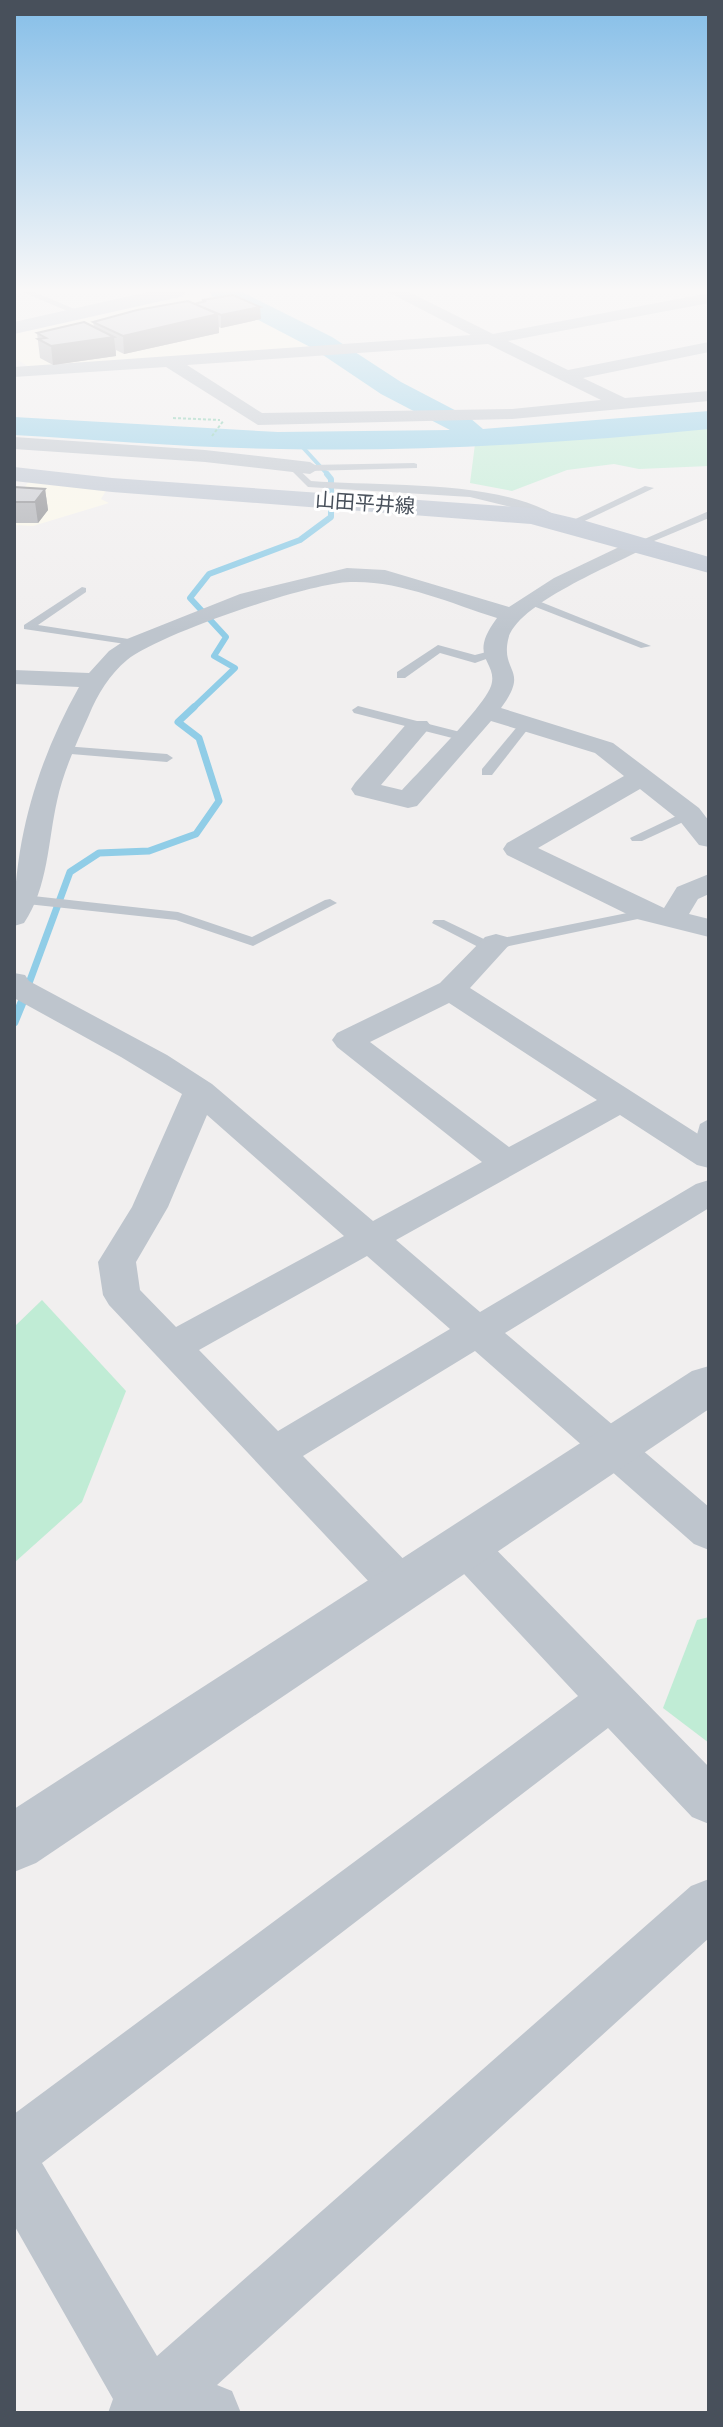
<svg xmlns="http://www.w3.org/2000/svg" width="723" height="2427" font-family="'Golos Text','Noto Sans JP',sans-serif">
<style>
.commercial{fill:#fbf8ea}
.green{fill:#c0ecd5}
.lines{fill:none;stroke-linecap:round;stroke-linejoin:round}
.stream-far3{stroke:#90cde7;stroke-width:4}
.stream-far2{stroke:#90cde7;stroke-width:6}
.stream-far1{stroke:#90cde7;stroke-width:7}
.stream{stroke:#90cde7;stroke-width:9}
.river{fill:#90cde7;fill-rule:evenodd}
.path{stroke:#7ac8a9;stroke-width:2;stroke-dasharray:3 2;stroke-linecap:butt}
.service{fill:#bec5cd;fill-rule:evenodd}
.minor{fill:#bec5cd;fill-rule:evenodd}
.tertiary{fill:#bec5cd;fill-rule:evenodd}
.secondary{fill:#bec6d2;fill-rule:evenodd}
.wall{fill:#adafb4}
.shaded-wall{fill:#8d8e92}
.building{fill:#c9cbd1;stroke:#8d8e92;stroke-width:2}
.labels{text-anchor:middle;stroke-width:6;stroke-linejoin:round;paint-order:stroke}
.far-street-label{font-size:20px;fill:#48505b;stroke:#fff}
</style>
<rect width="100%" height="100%" fill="#f1efef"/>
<g class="commercial">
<path d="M210,291H218L324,349L31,368L14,358V334Z"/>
<path d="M30,480L107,489L101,499L109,503L33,526L14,525V500Z"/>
</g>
<g class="green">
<path d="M709,423V466L639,469L614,464L567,470L512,491L470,483L475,444Z"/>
<path d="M42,1300L126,1391L82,1502L14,1563V1327Z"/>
<path d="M709,1617V1743L663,1708L697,1620Z"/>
</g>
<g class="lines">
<path class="stream-far3" d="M297,441L329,476"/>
<path class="stream-far2" d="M192,709L235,668L214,656L226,637L190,598L209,574L300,540L331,517V479L327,474"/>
<path class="stream-far1" d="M22,1002L70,872L99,853L149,851L196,834L219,801L199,738L178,722L194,707"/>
<path class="stream" d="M14,1022L23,1000"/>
<path class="river" d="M209,291H240L332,337L401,382L470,418L483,429L709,411V429C566,443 423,452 280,449C191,448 103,440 14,435V417L278,432L450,430L381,394L314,349L212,296Z"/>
<g class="path">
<path d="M173,418L220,420"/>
<path d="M212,436L224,420"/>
</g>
<g class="service">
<path d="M20,291H32L84,313L77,315Z"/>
<path d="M414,463L417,464V468L310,471L305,468L310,465Z"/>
<path d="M294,465L311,481C381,487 509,478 565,522L556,524L528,511L470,497L308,487L289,468Z"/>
<path d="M645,486L654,488L574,526L565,524Z"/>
<path d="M709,511V518L642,546L633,544Z"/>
<path d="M82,587L86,588V592L38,625L135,640L139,642V646L24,629V625Z"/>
<path d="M528,600H536L651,646L641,648L528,604Z"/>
<path d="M438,645L475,655L494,650L500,654L475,663L440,653L405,678H397V672Z"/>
<path d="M358,706L468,734L470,737L464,741L354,713L352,710Z"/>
<path d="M521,722L531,725L492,775H482V769Z"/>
<path d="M64,746L167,754L173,758L167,762L59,753V747Z"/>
<path d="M689,810L694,811V817L642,841H632L630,838Z"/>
<path d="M24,895L178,912L252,937L325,900L330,899L337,903L253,946L176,920L27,904L14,909V899Z"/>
<path d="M647,909L652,910V916L486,951L432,923L434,920H444L488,941Z"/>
<path d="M709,1119V1153L701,1158L695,1156L692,1152L700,1124Z"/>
</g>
<g class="minor">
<path d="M386,291H407L493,334L709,293V303L508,341L568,370L709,342V352L583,378L625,398L709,391V401L512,419L258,425L166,367L14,377V367L471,335ZM488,344L601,400L512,409L262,413L187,365Z"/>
<path d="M14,437L205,450L310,462L320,468L310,474L205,462L14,449Z"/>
<path d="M638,538L645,540L649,544L645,548C614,565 515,604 508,640C501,673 530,669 501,708L613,743L699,808L709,821V847L699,845L679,820L640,789L538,848L664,908L677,887L709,874V894L698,899L689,914L709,919V937L637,919L507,855L503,849L507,843L624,776L595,753L491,721L417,806L408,808L355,795L351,789L355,783L409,721H427L431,726L381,785L402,790C420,770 484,707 491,686C499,661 466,659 497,618C450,603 399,580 350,582C308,583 159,634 127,660C110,674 97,695 89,715C77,742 63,772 57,801C48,841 48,888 24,923L14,926C14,840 37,762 79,687L14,684V670L89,673L109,651L127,639L240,594L347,568L385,570L509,607L554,578Z"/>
<path d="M496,934L507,937L511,943L470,988L709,1141V1168L697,1165L620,1115L396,1240L480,1312L696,1184L709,1180V1208L505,1333L709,1507V1550L694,1544L475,1351L303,1456L419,1575L425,1588L419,1601L403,1607L387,1601L109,1305L103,1295L98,1262L132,1207L182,1094L121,1057L14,998V973L25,975L29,981L167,1055L212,1084L373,1221L482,1162L337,1047L332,1040L337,1033L440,983L485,937ZM449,1003L597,1100L509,1147L370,1042ZM207,1115L344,1236L176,1327L140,1290L136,1262L168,1207ZM367,1256L450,1329L278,1431L199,1350Z"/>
<path d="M466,1529L481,1534L709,1767V1824L692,1817L608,1728L42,2163L157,2356L691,1886L709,1879V1938L217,2385L232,2391L241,2413H108L113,2399L14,2225V2114L578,1696L451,1560L444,1547L451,1534Z"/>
</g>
<path class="tertiary" d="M709,1366V1409L36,1863L14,1872V1809L692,1371Z"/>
<g class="secondary">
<path d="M152,291H188L179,297L14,334V322Z"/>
<path d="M14,467L112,478L531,508L586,521L709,557V573L531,524L112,492L14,481Z"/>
</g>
</g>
<g class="wall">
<path d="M202,300L261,319L221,328L219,327V333L124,354L116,350V356L53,365L40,358L37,333L94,327L93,322L194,304L203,302Z"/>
<path d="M14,487L45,489L48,510L38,523H14Z"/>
</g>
<g class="shaded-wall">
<path d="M260,307L261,319L221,328V315Z"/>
<path d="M218,314L219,333L124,354L123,336Z"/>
<path d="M114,337L116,356L53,365L51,346Z"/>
<path d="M45,489L48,510L38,523L35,502Z"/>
</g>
<g class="building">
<path d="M233,295L260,307L221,315L194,304L206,301L202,300Z"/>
<path d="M188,301L218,314L123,336L93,322L137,310Z"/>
<path d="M84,322L114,337L51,346L38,339L46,338L37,333Z"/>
<path d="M14,487L45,489L35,502H14Z"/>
</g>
<linearGradient id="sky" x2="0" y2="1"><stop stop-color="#85bee8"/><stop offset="0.46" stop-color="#f9f8f8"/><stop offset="1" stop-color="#f9f8f8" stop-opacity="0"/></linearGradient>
<rect width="723" height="631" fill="url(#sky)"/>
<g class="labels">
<g class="far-street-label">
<text transform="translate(365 503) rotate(4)" y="7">山田平井線</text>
</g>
</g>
<rect width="723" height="2427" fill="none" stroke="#48505b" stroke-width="32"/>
</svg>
